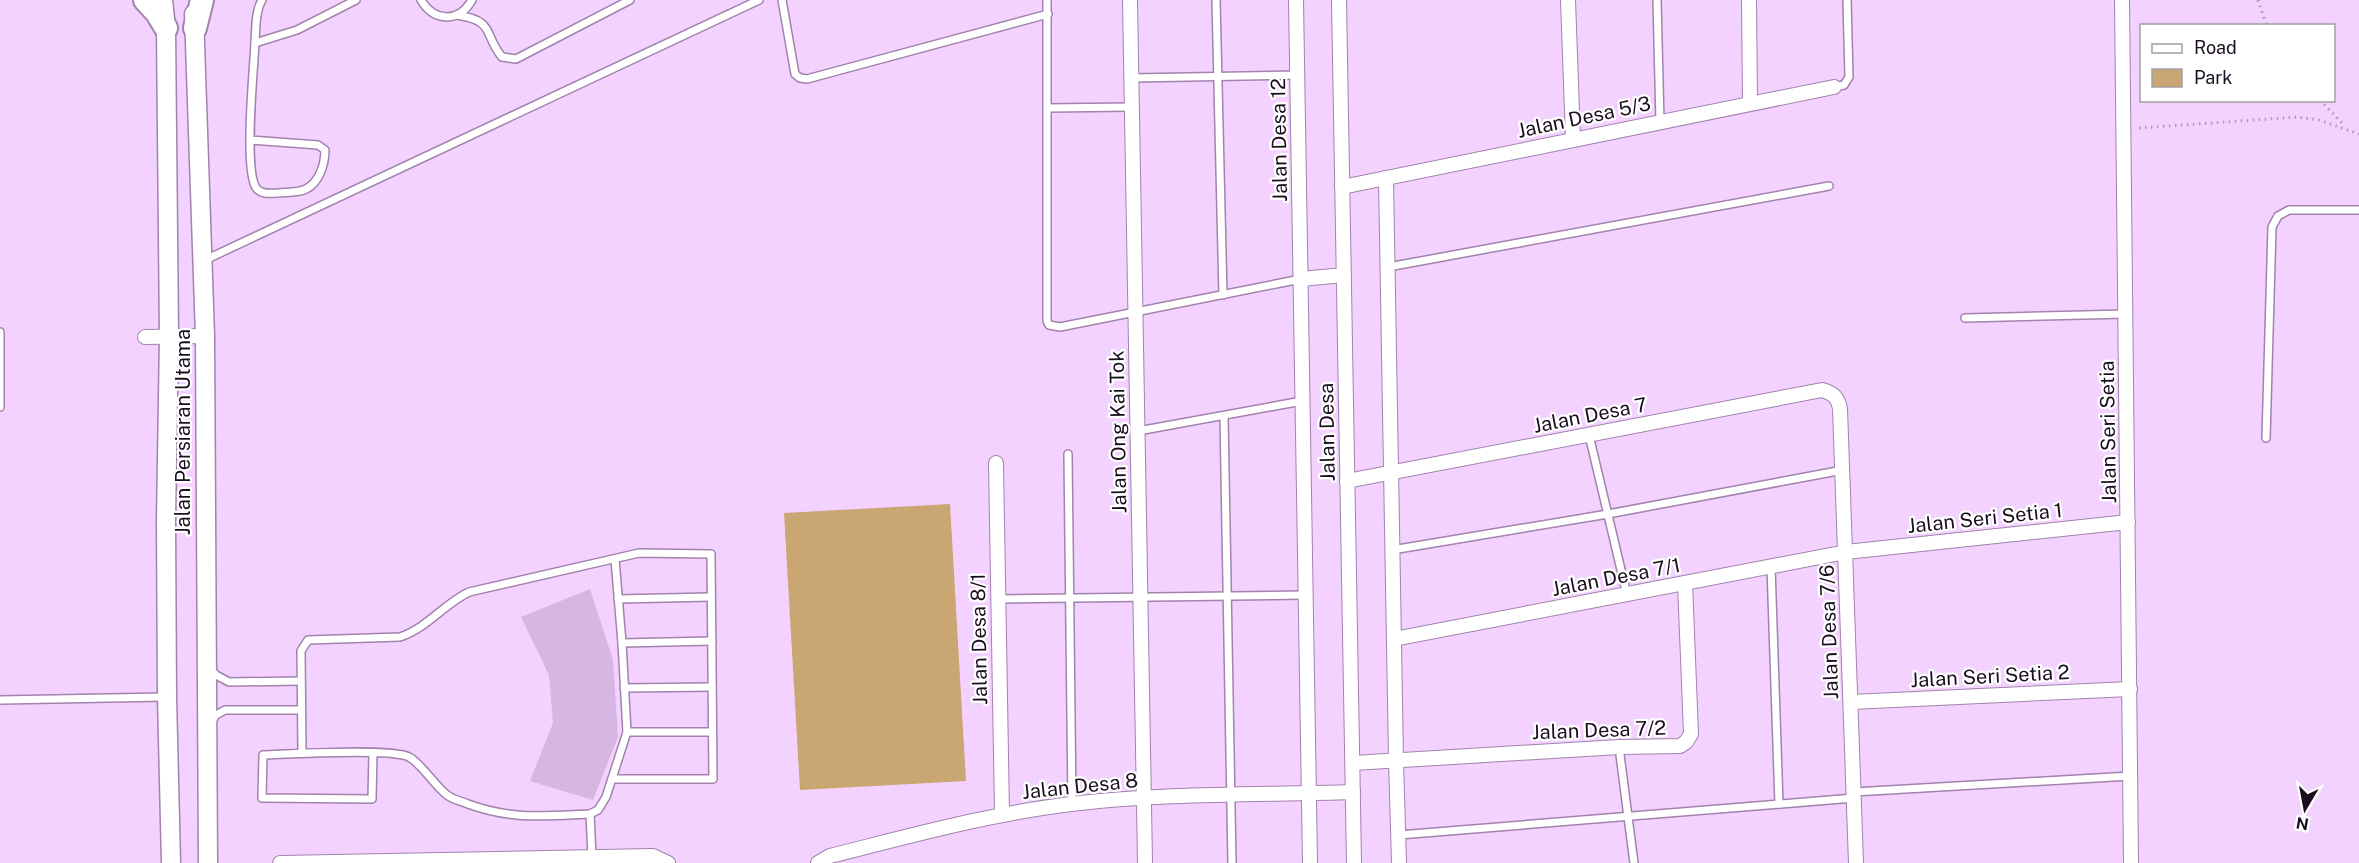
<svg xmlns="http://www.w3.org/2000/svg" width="2359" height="863" font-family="'Public Sans',sans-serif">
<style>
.green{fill:#c9a672}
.building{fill:#d6b6e2}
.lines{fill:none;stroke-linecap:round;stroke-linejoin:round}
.service-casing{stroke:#a183ac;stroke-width:10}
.minor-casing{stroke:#a183ac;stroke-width:16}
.tertiary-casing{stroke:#a183ac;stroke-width:21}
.trunk-casing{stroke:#a183ac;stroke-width:26}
.path{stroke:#b196ba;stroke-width:3;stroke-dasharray:1.5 4.5;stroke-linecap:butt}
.service{stroke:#fff;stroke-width:7}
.minor{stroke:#fff;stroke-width:14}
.tertiary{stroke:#fff;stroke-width:18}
.trunk{stroke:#fff;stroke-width:22}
.labels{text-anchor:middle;stroke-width:4.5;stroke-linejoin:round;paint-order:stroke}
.street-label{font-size:20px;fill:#190e1d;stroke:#fff}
</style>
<rect width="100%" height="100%" fill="#f3d2ff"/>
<path class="green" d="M950,504L966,781L800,790L784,513Z"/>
<path class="building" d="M590,589L613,660L618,737L593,800L530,781L553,723L549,675L521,617Z"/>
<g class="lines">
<defs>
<g id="service">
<path d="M262,0C255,12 256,29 255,43L297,30L356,0"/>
<path d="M421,0C434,22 459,23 472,0"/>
<path d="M782,0L795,74L800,78L807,79L1048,14"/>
<path d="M1047,0V321L1049,325L1060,327L1301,279"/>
<path d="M1216,0L1223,295"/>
<path d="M1657,0L1660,122"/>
<path d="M457,15C496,21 483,34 502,57L516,59L630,0"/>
<path d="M1132,78L1297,75"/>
<path d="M1834,87L1844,85L1849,77L1847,0"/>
<path d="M1048,108L1132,107"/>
<path d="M250,140L318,145L325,150C325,164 319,183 306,189C298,193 287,192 278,193C271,193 263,195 257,189C243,173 254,67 255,43"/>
<path d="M205,260L759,0"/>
<path d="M1388,267L1829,186"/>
<path d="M1965,318L2126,314"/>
<path d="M0,332V407"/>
<path d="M1224,416L1232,863"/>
<path d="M1138,431L1302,401"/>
<path d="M1589,435L1627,595"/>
<path d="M2266,438L2272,227L2278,216L2289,210H2359"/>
<path d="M1068,454L1072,804"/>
<path d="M1392,550L1608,514L1843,470"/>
<path d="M1771,567L1779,804"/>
<path d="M618,599L711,597"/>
<path d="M998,599L1305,595"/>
<path d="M622,643L712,641"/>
<path d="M210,668L216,675L229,682L300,681"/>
<path d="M624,688L712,687"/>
<path d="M0,700L165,697"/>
<path d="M212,721L216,715L225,710H301"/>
<path d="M627,732H712"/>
<path d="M1619,747L1634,863"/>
<path d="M302,753L301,651L308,640L400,637C427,628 444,604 469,592L639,553L711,554L713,779H612"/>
<path d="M373,753L372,799L262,798L263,755C288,754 392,748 409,757C421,763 435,786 447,795C453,800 462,801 468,804C512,820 544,816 590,814L598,810L606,797L627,732L622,643L615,559"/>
<path d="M1854,792L2131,776"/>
<path d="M590,814L592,857"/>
<path d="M1399,835L1854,798"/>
</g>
<g id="minor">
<path d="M1130,0L1145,863"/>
<path d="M1296,0L1310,863"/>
<path d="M1339,0L1354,863"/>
<path d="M1568,0L1573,139"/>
<path d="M1749,0L1750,103"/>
<path d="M2122,0L2131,863"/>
<path d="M1386,178L1396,760L1399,863"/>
<path d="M1342,187L1834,87"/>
<path d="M1301,279L1344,275"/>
<path d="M145,337L205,336"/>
<path d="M996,463L1002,814"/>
<path d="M1347,481L1822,390C1833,393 1838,397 1840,409L1856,863"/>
<path d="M1394,639L1846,552L2128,522"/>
<path d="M1851,702L2130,689"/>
<path d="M1353,763L1619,747L1680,746L1686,742L1691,734L1685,583"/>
<path d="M280,863L653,856L668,863"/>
<path d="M818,863L830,856C910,836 989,814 1071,804C1164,793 1259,795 1353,792"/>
</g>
<g id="tertiary">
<path d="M163,0L166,28L169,337L166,521L167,697L171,863"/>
<path d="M194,14L205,336L208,863"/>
</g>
<g id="trunk">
<path d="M145,0L157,13L166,28"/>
<path d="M195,28L202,0"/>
</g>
</defs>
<use href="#service" class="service-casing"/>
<use href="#minor" class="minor-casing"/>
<use href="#tertiary" class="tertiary-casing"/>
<use href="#trunk" class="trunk-casing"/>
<g class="path">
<path d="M2258,0L2267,26"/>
<path d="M2320,100L2345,126"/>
<path d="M2139,128L2297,117L2319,120L2359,134"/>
</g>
<use href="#service" class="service"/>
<use href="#minor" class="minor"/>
<use href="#tertiary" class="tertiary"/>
<use href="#trunk" class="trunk"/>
</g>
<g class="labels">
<g class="street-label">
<text transform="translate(1584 117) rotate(-12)" y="7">Jalan Desa 5/3</text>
<text transform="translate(1279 140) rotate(-91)" y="7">Jalan Desa 12</text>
<text transform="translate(1590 415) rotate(-11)" y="7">Jalan Desa 7</text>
<text transform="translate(183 432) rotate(-90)" y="7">Jalan Persiaran Utama</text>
<text transform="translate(1118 432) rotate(-91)" y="7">Jalan Ong Kai Tok</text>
<text transform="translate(1327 432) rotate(-91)" y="7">Jalan Desa</text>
<text transform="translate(2108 432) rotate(-91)" y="7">Jalan Seri Setia</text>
<text transform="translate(1985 518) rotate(-6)" y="7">Jalan Seri Setia 1</text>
<text transform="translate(1616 577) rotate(-11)" y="7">Jalan Desa 7/1</text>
<text transform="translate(1829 632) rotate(-92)" y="7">Jalan Desa 7/6</text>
<text transform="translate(979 639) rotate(-91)" y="7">Jalan Desa 8/1</text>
<text transform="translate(1990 676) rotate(-3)" y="7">Jalan Seri Setia 2</text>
<text transform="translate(1599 730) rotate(-2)" y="7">Jalan Desa 7/2</text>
<text transform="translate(1080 786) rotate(-6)" y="7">Jalan Desa 8</text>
</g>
</g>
<rect x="2140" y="24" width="195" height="78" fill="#ffffff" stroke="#a39fa5" stroke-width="1.5"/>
<rect x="2152" y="44" width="30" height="9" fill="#ffffff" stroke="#a39fa5" stroke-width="1.5"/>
<text x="2194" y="54" font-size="18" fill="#190e1d">Road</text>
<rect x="2152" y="69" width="30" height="18" fill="#c9a672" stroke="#a39fa5" stroke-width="1.5"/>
<text x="2194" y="84" font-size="18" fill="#190e1d">Park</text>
<g transform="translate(2305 809) rotate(190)" stroke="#ffffff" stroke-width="4.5" paint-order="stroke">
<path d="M0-4.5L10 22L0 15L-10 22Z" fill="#190e1d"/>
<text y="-9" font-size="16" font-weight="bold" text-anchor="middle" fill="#190e1d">N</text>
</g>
</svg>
